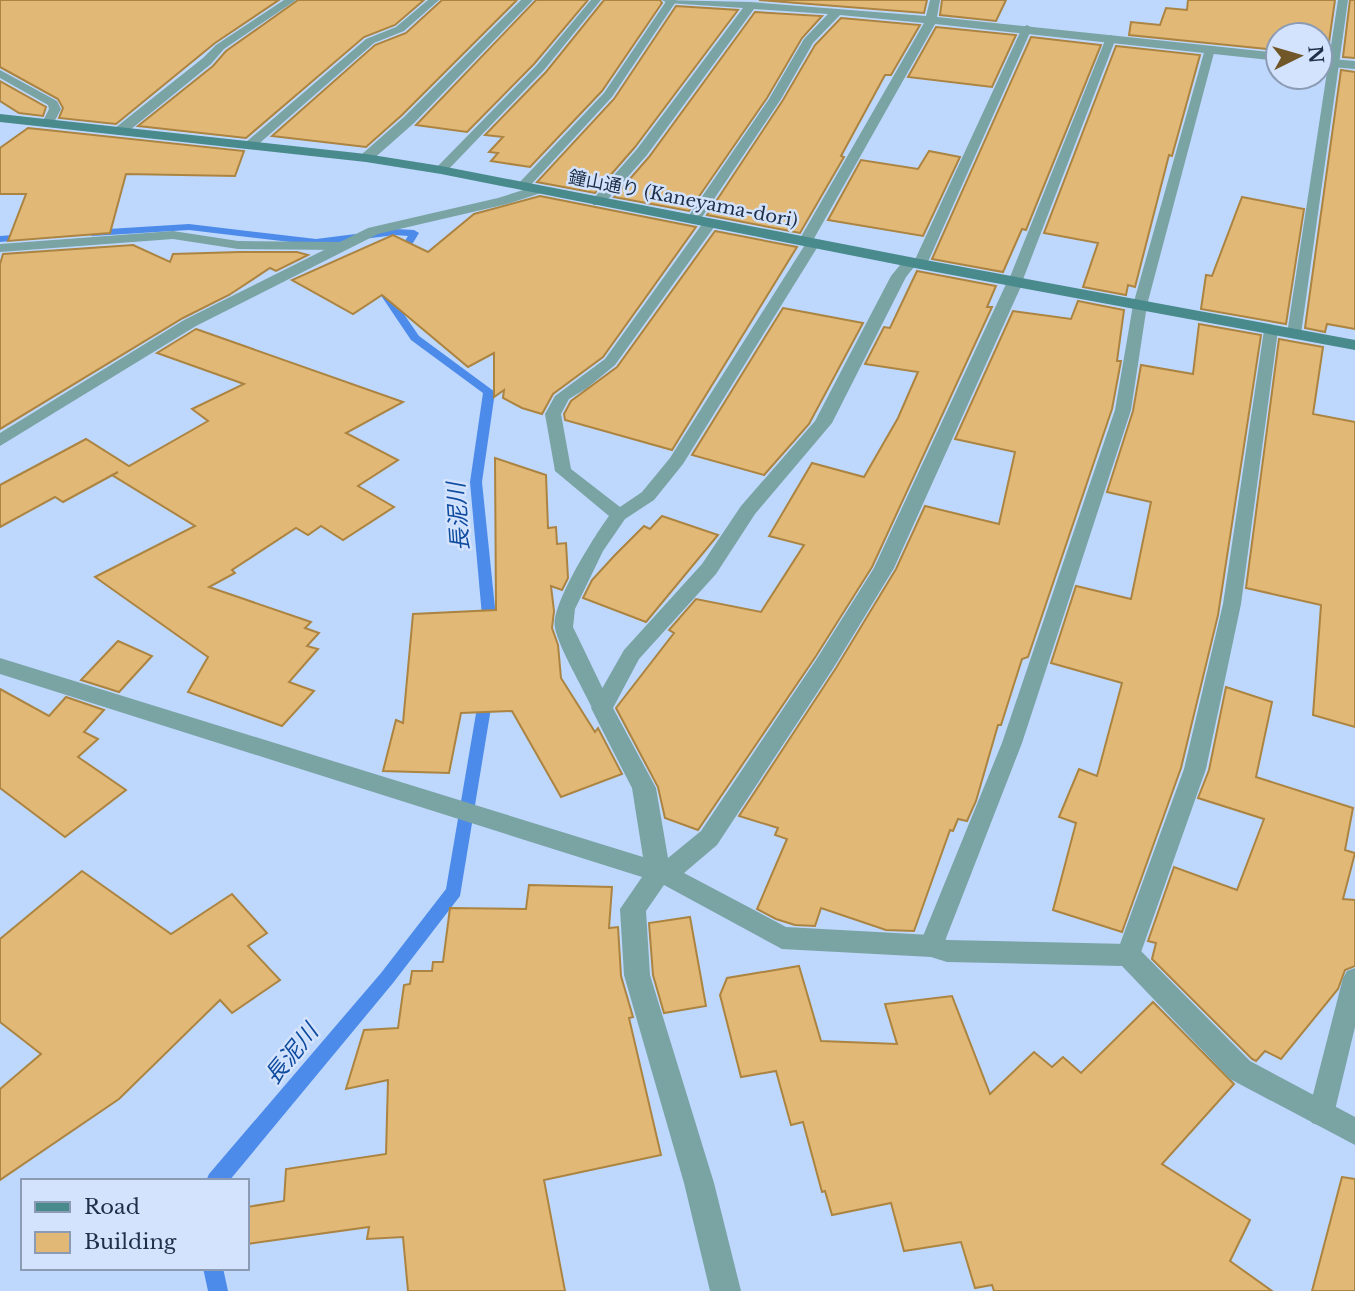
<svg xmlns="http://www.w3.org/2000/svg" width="1355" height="1291" font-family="'Libre Baskerville','Noto Sans JP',serif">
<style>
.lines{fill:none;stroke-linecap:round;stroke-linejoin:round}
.stream{fill:#4d8bea;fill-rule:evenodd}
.building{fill:#e1b875;stroke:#ac8441;stroke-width:2}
.lane{fill:#7aa3a4;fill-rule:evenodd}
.street{fill:#7aa3a4;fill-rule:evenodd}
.secondary{fill:#498a8c;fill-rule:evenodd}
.labels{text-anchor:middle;stroke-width:5;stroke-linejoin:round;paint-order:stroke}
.far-street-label{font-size:18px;fill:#1f2f47;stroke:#d3e3fd}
.water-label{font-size:23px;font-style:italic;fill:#0f4b9f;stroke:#d3e3fd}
</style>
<rect width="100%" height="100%" fill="#bed7fc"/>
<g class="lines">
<g class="stream">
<path d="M189,224L316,239L395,229L414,230L419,233L402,261L398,262L393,259L408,236L395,235L316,245L189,230L92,236L87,233L92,230Z"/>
<path d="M27,234L32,237L30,239L0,242V236Z"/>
<path d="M388,281L393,284L390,294L419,336L495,392L482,482L497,627L495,630H485L483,627L470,482L483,393L411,340L380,294L383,284Z"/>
<path d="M486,691L491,692L493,696L460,896L393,983L229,1181H206L209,1174L381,973L446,889L479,696L481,692Z"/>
<path d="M203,1268H223L228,1291H208Z"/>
</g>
</g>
<g class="building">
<path d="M0,0H279L215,43L116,124L59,118L63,108L58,99L0,67Z"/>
<path d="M298,0H424L395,25L364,37L246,138L138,126L213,66L226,51Z"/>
<path d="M442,0H517L402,115L366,147L272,136L375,45L406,33Z"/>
<path d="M536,0H588L534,64L467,132L416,125Z"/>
<path d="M604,0H660L662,3L602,91L530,167L491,161L498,153L489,152L503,137L485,135L546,72Z"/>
<path d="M759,0H927L924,13Z"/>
<path d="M942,0H1006L996,21L940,15Z"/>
<path d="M1188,0H1335L1327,56L1320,55V35H1278V50L1129,35L1131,22L1160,25L1166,8L1187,10Z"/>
<path d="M1350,0H1355V58L1343,57Z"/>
<path d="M676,6L738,10L635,147L595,193L537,182L614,99Z"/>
<path d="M755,12L822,16L802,38L767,98L689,211L614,197L649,157Z"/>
<path d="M841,18L920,25L891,75H885L841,156L844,157L800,233L707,215L783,100L815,45Z"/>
<path d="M936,27L1016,35L992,87L908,77Z"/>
<path d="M1031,37L1101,45L1026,230L1022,229L1003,272L932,259Z"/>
<path d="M1116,46L1200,55L1172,156L1169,155L1135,287L1128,285L1126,295L1083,287L1098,243L1044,233Z"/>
<path d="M1341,70L1355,72V329L1327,324L1325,332L1305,328Z"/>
<path d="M0,81L46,107L43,116L19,113L0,101Z"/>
<path d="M28,128L244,151L235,176L126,174L110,233L8,241L26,194H0V148Z"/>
<path d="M929,151L960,157L923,236L828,220L861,160L918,169Z"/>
<path d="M540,196L696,227L603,357L553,394L542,414L522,408L503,398L504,390L494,397V353L468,367L382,295L353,314L292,280L393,235L428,252L474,214Z"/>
<path d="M1242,197L1304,209L1286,324L1201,309L1206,275L1212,276Z"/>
<path d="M715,231L797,247L672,450L565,420L564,414L571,401L617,367Z"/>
<path d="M133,245L170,262L173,254L240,252H297L308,255L276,271L270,268L229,295L183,318L0,429V264L3,254Z"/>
<path d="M917,271L996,286L987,307H992L872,567L816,656L698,830L665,818L658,787L616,708L674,633L669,630L696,599L761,612L804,545L769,536L812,463L864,477L898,418L918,372L865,364L884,327L890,328Z"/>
<path d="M1078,301L1124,310L1117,361H1121L1112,409L1028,657L1022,659L1001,725H998L976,801L967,821L958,819L953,831L950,830L914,931L886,930L821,908L815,926L795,925L776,919L757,909L787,839L775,835L778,828L739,816L836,668L896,569L925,506L999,524L1015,452L955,439L1013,311L1071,319Z"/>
<path d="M783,308L863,323L809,424L764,475L692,455Z"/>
<path d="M1199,324L1261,335L1218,615L1181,768L1122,932L1053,910L1076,823L1059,817L1079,769L1097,776L1122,683L1051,663L1076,586L1131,599L1151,502L1107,492L1133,411L1141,365L1193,374Z"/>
<path d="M196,329L403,402L346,433L398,460L358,486L394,507L343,540L321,526L308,535L296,528L232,570L235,573L209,587L311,622L305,628L319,633L307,646L318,649L289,682L314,691L282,726L188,692L208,657L95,577L195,526L112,475L118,472L63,502L55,497L0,527V485L86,439L129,466L208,421L192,409L244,384L157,353Z"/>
<path d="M1279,339L1323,347L1313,414L1355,422V727L1313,715L1321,605L1246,588Z"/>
<path d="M495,458L546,475L548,528L556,527L557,544L566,543L568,578L562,590L551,586L554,611L552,628L558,645L561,678L595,732L598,728L622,774L561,797L512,711L461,713L449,773L383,771L396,720L403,723L413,614L496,610Z"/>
<path d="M662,516L718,535L646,622L583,598L592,580L615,555L644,526L650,529Z"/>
<path d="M118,641L152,656L119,692L81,680Z"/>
<path d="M1226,687L1272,702L1256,777L1353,808L1345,850L1355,853L1343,899L1355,900V966L1345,970L1338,989L1281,1059L1265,1051L1256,1061L1252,1059L1152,959L1156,943L1148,941L1174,867L1237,890L1264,819L1198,798L1209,770Z"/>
<path d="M0,689L49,716L66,697L104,710L84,732L98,739L78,757L126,790L65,837L0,788Z"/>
<path d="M82,871L171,934L232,894L267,933L248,946L280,980L232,1013L220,1000L119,1099L0,1180V1089L41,1054L0,1022V939Z"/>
<path d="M529,885L612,887L609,928L618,927L621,976L633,1017L629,1018L661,1155L544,1180L565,1291H408L403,1237L367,1239L369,1227L247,1244V1207L284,1201L286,1169L386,1154L388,1080L346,1089L364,1030L398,1028L404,985L410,984L412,971H432L433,962H443L450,908L526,909Z"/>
<path d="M690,917L706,1006L664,1013L653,975L649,923Z"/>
<path d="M799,966L821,1041L897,1044L885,1004L952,996L990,1094L1034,1052L1052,1067L1063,1057L1081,1073L1153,1002L1234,1084L1162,1164L1250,1220L1230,1261L1272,1291H994L992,1285L975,1288L961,1242L904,1251L891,1203L832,1215L825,1191L822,1192L803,1122L791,1125L776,1071L741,1077L720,995L727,978Z"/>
<path d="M1342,1177L1355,1179V1291H1312Z"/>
</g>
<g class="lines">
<g class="lane">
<path d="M428,0H439L404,31L374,43L254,148H246V142L366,39L396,27Z"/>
<path d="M591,0H601L544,70L445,173H437V167L536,66Z"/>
<path d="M667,0H677L612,97L527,189H519V183L604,93Z"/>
<path d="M1338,0H1348L1301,334L1294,338L1287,334Z"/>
<path d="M1027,25L1032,28L927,264L920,268L915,267L913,264L1022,28Z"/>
<path d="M1111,35L1116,38L1022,282L1020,285H1010L1008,282L1106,38Z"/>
<path d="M1210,46L1215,49L1147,305L1131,410L1022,743L943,946L939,953L931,956L923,953L919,946L1002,743L1115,410L1133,305L1205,49Z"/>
<path d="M0,70L57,101L61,109L52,126L42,123L49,109L48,105L0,78Z"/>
<path d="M710,219L717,223L615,365L587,388L569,399L561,414L571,469L620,507L642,492L670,458L808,240H818L820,243L683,464L654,500L625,519L603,551L575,609L573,627L612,708L609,713L602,715L595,713L592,708C583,688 559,648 555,628C550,606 595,535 609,516L555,471L545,414L555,396L605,359L705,220Z"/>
<path d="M173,231L238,241L343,242L350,246L343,250L238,249L173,239L0,252V244Z"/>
<path d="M1271,326L1278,330L1241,604L1206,769L1140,955L1136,962L1128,965L1120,962L1116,955L1184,769L1223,604L1264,330Z"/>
<path d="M1355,968V1027L1334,1114L1330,1123L1321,1126L1312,1123L1308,1114L1343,978L1347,971Z"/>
</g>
<g class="street">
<path d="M284,0H296L224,49L211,64L125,134H115V128L203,58L216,45Z"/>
<path d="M521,0H533L414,123L371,161H361V155L404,117Z"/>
<path d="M662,0L751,2L926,16L930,0H940L937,17L1278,53V61L935,24L812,242L805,246L798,242L924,23L840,15L813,43L781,99L698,223L693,224L686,220L769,99L804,39L828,14L754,9L647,155L603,205H593V199L637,149L743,8L667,3Z"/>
<path d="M1320,58L1355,61V69L1320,66Z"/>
<path d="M536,186L541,187V193L507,204L378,234L196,326L0,446V433L184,320L368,228L498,198Z"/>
<path d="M910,257L918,262L906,277L832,423L755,514L716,574L639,659L613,708L656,788L668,858L701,831L818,657L874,568L1007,282L1010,279H1020L1023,282L894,568L834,667L717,845L684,873L786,927L931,935L947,940L1128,944L1137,947L1250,1061L1355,1117V1145L1230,1079L1122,966L947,962L931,957L782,949L664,885L646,911L650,975L714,1183L741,1291H710L684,1183L624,975L620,909L642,877L0,674V658L643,857L632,788L591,708L624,650L702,564L741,506L815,421L891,276L905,259Z"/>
</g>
<path class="secondary" d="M0,114L366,154L441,166L920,259L1355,340V350L920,269L441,174L366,162L0,122Z"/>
</g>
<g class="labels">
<g class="far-street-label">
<text transform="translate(683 199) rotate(11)" y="6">鐘山通り (Kaneyama-dori)</text>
</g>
<g class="water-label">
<text transform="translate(458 517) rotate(-94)" y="8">長泥川</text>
<text transform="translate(291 1054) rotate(-51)" y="8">長泥川</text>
</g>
</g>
<rect x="21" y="1179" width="228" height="91" fill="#d3e3fd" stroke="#8b9bb4" stroke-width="2"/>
<rect x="35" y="1202" width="35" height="10" fill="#498a8c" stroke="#8b9bb4" stroke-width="2"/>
<text x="84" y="1214" font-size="21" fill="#1f2f47">Road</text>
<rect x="35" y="1232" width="35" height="21" fill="#e1b875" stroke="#8b9bb4" stroke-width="2"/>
<text x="84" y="1249" font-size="21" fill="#1f2f47">Building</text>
<g transform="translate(1299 56) rotate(85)"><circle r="33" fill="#d3e3fd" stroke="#8b9bb4" stroke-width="2"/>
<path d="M0-5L12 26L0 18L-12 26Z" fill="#715628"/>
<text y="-10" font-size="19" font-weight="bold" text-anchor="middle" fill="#1f2f47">N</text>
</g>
</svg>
